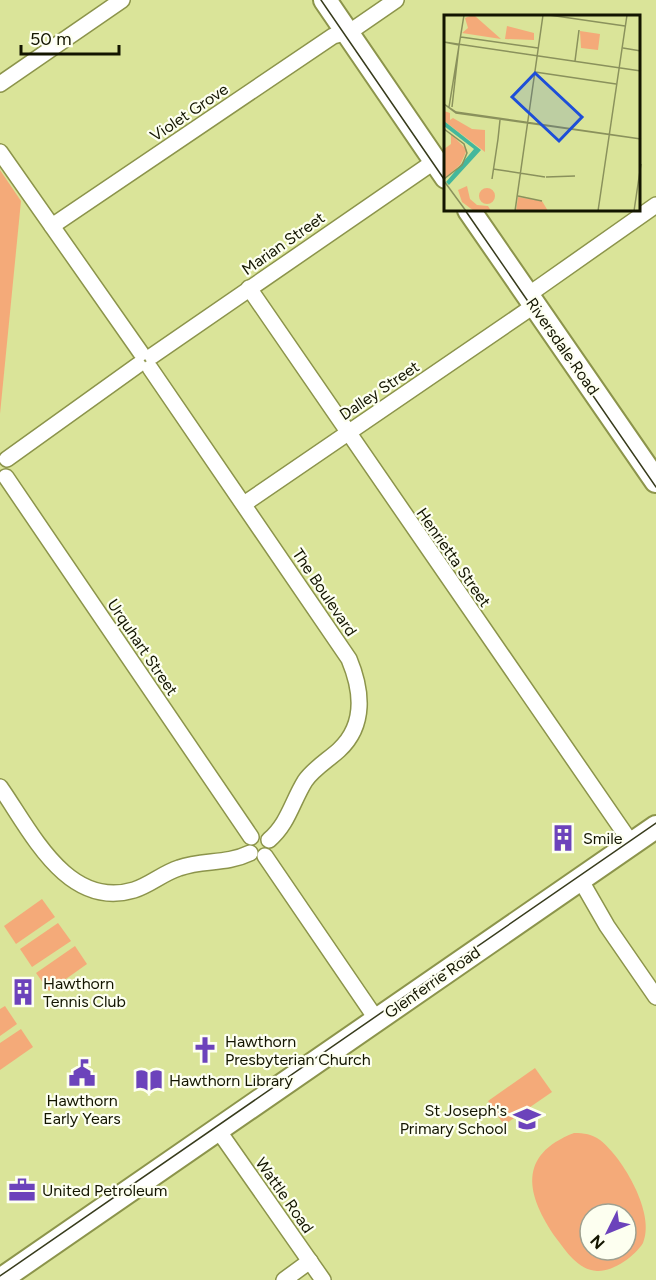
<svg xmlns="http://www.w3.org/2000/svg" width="656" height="1280" font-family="Figtree,sans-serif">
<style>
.park{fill:#f4aa79;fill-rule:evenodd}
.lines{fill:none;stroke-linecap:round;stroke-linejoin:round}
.street-casing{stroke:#8c944b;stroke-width:18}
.primary-casing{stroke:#8c944b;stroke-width:26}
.street{stroke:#fff;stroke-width:15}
.primary{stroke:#fff;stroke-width:22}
.tram{stroke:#373b1c;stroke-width:1.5}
.labels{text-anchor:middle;stroke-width:4.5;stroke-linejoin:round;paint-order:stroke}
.street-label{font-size:16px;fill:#131500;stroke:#fdfff0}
.poi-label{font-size:16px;fill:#131500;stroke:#fdfff0;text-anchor:start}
.inset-road{fill:none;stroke:#8a915c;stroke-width:1.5}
.view{fill:#1d4ed8;fill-opacity:0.15;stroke:#1d4ed8;stroke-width:3}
.inset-edge{fill:none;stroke:#131500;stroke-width:3}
</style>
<rect width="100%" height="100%" fill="#dae499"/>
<g class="park">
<path d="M0,170L21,201L0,414Z"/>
<path d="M42,899L55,917L16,944L4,926Z"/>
<path d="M58,923L71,941L32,967L20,949Z"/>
<path d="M75,946L87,964L49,991L36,973Z"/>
<path d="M5,1006L17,1024L0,1036V1009Z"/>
<path d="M21,1029L33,1047L0,1070V1043Z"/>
<path d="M535,1068L552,1092L504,1125L488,1101Z"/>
<path d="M574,1133C584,1133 592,1134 600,1140C623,1158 656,1214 643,1243C635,1256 613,1272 597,1271C578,1270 566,1251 556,1238C526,1195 517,1155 574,1133ZM590,1214H626V1250H590Z"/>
</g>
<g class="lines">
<defs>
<g id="street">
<path d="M0,84L122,0"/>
<path d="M0,152L141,353"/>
<path d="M52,226L333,36L351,31L396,0"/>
<path d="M249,288L632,844"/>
<path d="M528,295L656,205"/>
<path d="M152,356L435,161"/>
<path d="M150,368L349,659C362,690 366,725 339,750C328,760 313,769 305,781C292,802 288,824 269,840"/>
<path d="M7,459L138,365"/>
<path d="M6,477L251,837"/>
<path d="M244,504L535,305"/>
<path d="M0,787C31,831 67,910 134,890C150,885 163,873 179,868C203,859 225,865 250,853"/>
<path d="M265,856L377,1020"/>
<path d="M580,879L607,926L656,997"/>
<path d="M218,1130L323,1280"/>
<path d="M284,1280L310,1261"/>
</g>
<g id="primary">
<path d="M325,0L446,177"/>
<path d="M469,210L656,481"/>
<path d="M0,1280L656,827"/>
</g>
</defs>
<use href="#street" class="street-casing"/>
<use href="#primary" class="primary-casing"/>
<use href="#street" class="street"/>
<use href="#primary" class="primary"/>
<g class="tram">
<path d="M321,0L446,182"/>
<path d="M465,210L656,487"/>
<path d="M0,1276L656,823"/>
</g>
</g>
<defs>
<symbol id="building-bare" viewBox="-9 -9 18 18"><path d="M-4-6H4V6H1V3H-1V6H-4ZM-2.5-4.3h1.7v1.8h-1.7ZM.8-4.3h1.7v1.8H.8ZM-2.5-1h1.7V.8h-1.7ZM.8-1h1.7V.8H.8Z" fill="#6c43bb" stroke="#fdfff0" stroke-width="2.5" paint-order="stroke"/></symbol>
<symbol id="church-bare" viewBox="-9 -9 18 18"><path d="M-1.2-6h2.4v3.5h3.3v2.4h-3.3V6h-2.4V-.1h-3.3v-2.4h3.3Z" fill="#6c43bb" stroke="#fdfff0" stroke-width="2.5" paint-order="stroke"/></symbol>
<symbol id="civic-bare" viewBox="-9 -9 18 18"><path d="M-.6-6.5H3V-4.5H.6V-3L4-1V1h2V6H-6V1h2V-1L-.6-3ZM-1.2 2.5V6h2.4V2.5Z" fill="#6c43bb" stroke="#fdfff0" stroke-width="2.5" paint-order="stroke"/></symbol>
<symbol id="library-bare" viewBox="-9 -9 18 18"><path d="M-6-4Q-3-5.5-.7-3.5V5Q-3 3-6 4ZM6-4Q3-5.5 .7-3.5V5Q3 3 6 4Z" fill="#6c43bb" stroke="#fdfff0" stroke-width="2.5" paint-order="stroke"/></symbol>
<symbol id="school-bare" viewBox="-9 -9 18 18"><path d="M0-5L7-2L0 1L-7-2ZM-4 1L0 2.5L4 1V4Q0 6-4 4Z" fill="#6c43bb" stroke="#fdfff0" stroke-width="2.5" paint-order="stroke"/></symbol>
<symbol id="office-bare" viewBox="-9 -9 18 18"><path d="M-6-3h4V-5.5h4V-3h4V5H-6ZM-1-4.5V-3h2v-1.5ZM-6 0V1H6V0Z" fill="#6c43bb" stroke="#fdfff0" stroke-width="2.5" paint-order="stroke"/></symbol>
</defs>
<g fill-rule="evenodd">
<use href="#building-bare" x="544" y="819" width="38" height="38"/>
<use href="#building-bare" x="4" y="973" width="38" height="38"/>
<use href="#church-bare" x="186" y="1031" width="38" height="38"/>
<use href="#civic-bare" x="63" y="1054" width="38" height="38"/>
<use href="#library-bare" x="130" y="1061" width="38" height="38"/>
<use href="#school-bare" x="508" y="1100" width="38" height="38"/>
<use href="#office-bare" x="3" y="1171" width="38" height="38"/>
</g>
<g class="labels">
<g class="street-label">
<text transform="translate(189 112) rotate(-34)" y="6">Violet Grove</text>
<text transform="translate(283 243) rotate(-35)" y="6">Marian Street</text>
<text transform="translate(563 346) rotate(55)" y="6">Riversdale Road</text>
<text transform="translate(379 390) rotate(-34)" y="6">Dalley Street</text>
<text transform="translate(454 557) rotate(55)" y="6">Henrietta Street</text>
<text transform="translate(325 592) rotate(56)" y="6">The Boulevard</text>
<text transform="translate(143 647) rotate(56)" y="6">Urquhart Street</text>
<text transform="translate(432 982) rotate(-35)" y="6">Glenferrie Road</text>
<text transform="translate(285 1195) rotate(55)" y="6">Wattle Road</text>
</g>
<g class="poi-label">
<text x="583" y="844">Smile</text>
<text x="43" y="989">Hawthorn<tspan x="43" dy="18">Tennis Club</tspan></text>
<text x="225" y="1047">Hawthorn<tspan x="225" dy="18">Presbyterian Church</tspan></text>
<text x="169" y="1086">Hawthorn Library</text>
<text x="82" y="1106" text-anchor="middle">Hawthorn<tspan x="82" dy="18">Early Years</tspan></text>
<text x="507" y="1116" text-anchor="end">St Joseph's<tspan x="507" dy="18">Primary School</tspan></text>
<text x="42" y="1196">United Petroleum</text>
</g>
</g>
<g transform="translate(444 15)">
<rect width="196" height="196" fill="#dae499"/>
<path d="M26,1H31L57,24L18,18L24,13L21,3ZM63,11L90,18V25L61,24ZM136,16L156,19L154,35L137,33ZM0,96L6,98V105L9,103L28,114L41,115V137L0,106ZM7,119L23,135L16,150L0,164V134L7,129ZM23,171L26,184L33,190L44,191L47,196H30L18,187L14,175ZM35 181a8 8 0 1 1 16 0a8 8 0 1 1-16 0ZM74,182L98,186L104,196H72Z" fill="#f4aa79"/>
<path d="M0,106L37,135L5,170L2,167L30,134L0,111Z" fill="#44b79c"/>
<path class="inset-road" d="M105,0L181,11M17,22L94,33M0,27L197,56M0,27L15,30L8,92M179,33L197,36M131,46L135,15M91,57L172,69M0,89L12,98L197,124M0,89L12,97L197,124M5,92L20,0M0,114L20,129L23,138L18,150L0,164M54,124L56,105M49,154L101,162M102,162L131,161M48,164L54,124M0,166L22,196M74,181L98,186M71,196L99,0M71,196L99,0M154,196L183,0M190,196L197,149"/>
<path class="view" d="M91,58L138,102L115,126L68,82Z"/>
<rect width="196" height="196" class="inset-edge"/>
</g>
<g transform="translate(608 1232) rotate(227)"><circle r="28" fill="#fdfff0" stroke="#9fa190" stroke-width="1.5"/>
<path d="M0-4.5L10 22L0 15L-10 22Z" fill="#6c43bb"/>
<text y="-9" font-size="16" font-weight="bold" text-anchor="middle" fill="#131500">N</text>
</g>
<path d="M21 45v9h98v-9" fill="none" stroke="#131500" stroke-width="3"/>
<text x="30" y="45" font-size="18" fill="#131500" stroke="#fdfff0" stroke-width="4.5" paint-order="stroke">50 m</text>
</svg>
